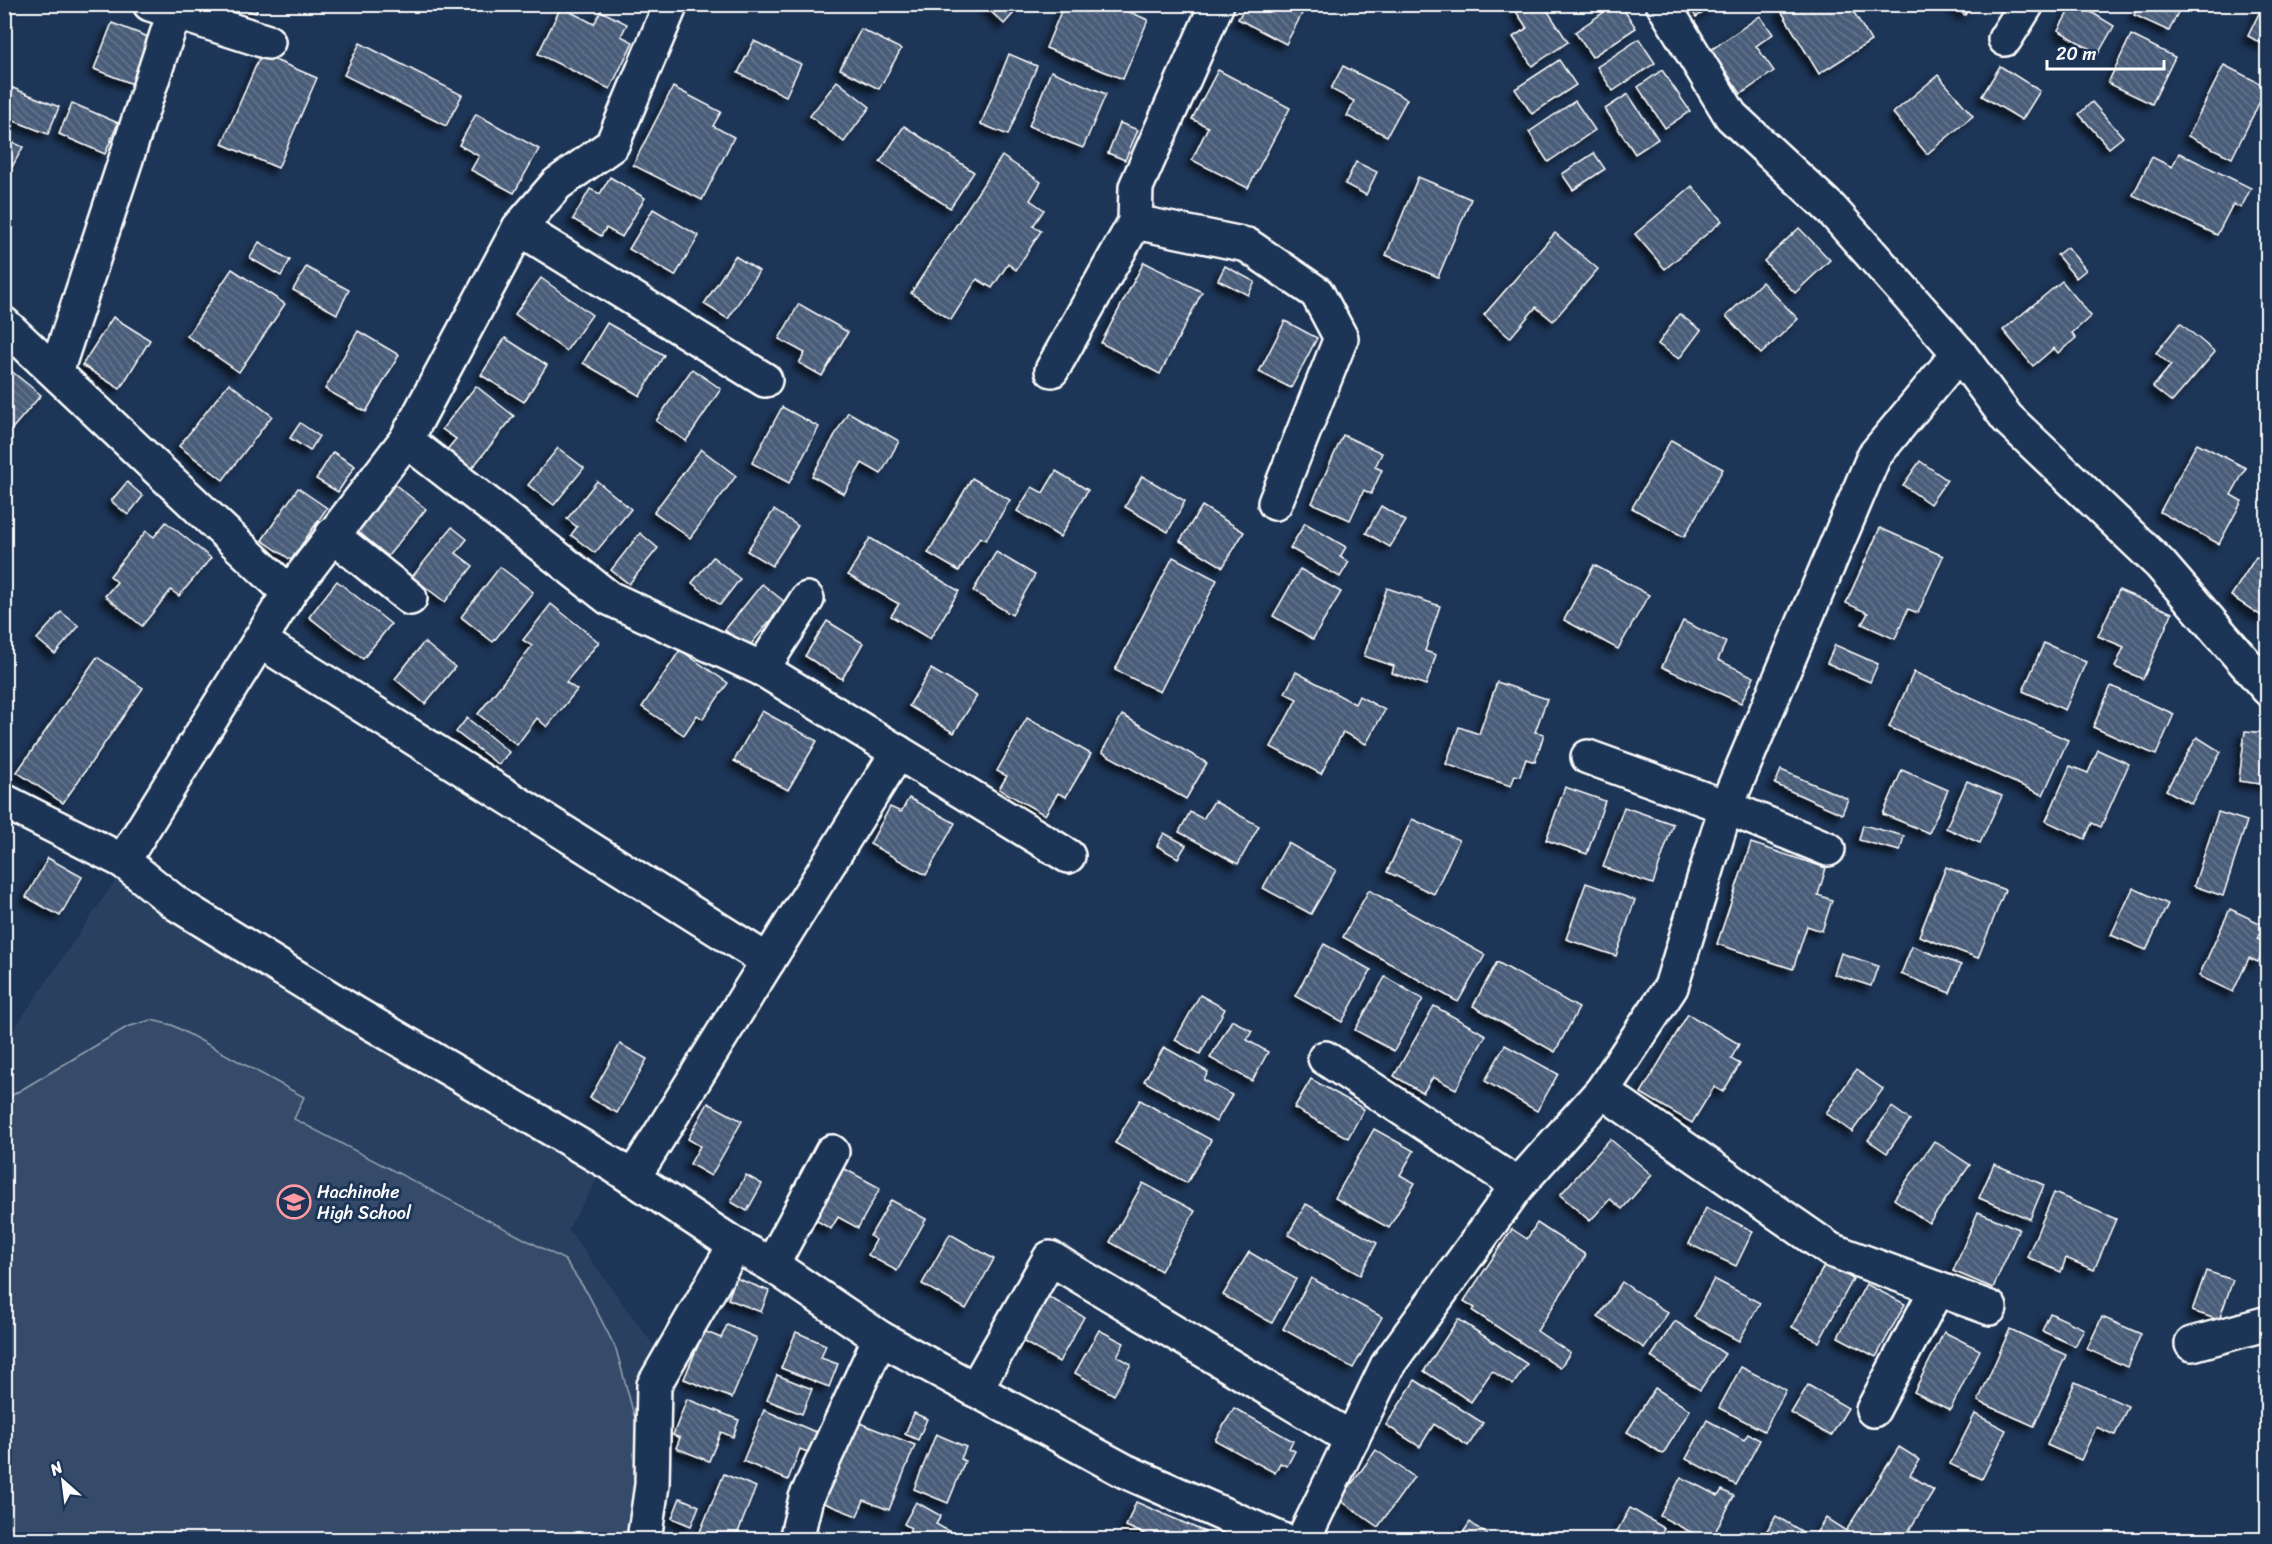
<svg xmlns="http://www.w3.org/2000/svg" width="2272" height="1544" font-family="Sriracha,sans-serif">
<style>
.built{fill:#2a4161}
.garden{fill:#364b69;stroke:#9aa5b4;stroke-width:1.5}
.building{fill:url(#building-back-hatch);stroke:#fff;stroke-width:1.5;filter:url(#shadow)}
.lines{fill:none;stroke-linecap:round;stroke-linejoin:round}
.street-casing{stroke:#fff;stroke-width:38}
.street{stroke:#1d3557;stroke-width:33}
.labels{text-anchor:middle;stroke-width:6;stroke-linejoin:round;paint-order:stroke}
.poi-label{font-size:18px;fill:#fff;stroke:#1d3557;text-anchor:start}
</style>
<defs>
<pattern id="building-back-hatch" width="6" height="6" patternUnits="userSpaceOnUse" patternTransform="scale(1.5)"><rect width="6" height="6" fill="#4a5d79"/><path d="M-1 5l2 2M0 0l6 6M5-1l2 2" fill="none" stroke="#65758d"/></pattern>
<filter id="shadow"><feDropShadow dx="-5.5" dy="5.5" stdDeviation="3" flood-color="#0009"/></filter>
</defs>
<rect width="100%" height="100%" fill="#1d3557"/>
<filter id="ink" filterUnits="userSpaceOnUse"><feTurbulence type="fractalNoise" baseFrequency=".0167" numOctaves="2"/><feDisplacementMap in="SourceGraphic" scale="12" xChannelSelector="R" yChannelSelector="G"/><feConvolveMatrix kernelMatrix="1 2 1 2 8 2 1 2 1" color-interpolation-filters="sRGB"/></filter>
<g filter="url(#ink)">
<path class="built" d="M116,880L400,1056L599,1176L568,1229L660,1354L642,1488L5,1539L4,1024L14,1029Z"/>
<path class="garden" d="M151,1020L172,1025L304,1097L294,1119L565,1260L588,1294L616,1349L637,1426V1496L631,1539H5L4,1100L127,1027Z"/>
<g class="building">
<path d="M227,4H258L256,13Z"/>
<path d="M983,4H1022L1004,24Z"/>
<path d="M1064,4H1117L1116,6L1148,20L1123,79L1046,48Z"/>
<path d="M1247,4H1307L1286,44L1238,19Z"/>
<path d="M1523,4H1543L1568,42L1532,66L1513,37L1527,28L1515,10Z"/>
<path d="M1616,4H1620L1636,28L1592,57L1575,32Z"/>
<path d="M1688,4H1718L1696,17Z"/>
<path d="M1787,4H1849L1871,41L1819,74L1780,9Z"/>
<path d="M1950,4H1973L1965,15Z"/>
<path d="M2073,4H2078L2114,26L2098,54L2058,30Z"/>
<path d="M2139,4H2182L2169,31L2134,15Z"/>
<path d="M2263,5L2268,8V38L2264,45L2248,36Z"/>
<path d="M561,7L594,24L601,11L627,24L621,36L633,42L610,89L538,54Z"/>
<path d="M1760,16L1773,34L1756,46L1774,71L1741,94L1711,50Z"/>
<path d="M112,23L151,38L133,84L94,69Z"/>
<path d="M861,29L901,49L879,89L840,69Z"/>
<path d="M2131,35L2175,57L2152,104L2108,83Z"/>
<path d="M1639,39L1655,63L1613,91L1597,67Z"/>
<path d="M754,41L801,64L786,96L738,73Z"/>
<path d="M360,43L462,95L446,126L344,75Z"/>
<path d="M261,54L317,78L278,168L222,144Z"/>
<path d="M1009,54L1037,66L1008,135L981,124Z"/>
<path d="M1559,60L1576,85L1532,114L1515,89Z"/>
<path d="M2224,65L2267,87L2232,158L2188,136Z"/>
<path d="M1343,66L1407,99L1387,136L1347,116L1354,101L1331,89Z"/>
<path d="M2000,66L2040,91L2022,120L1982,96Z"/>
<path d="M1218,70L1290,108L1248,188L1192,160L1208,127L1192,119Z"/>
<path d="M1662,70L1690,111L1665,128L1638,87Z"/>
<path d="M1051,71L1106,94L1083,148L1029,126Z"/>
<path d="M1938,75L1973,116L1927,154L1893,113Z"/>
<path d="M837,81L870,107L844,142L810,116Z"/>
<path d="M8,86L59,107L48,134L4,117V94Z"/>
<path d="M673,87L721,112L713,126L734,137L702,200L633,165Z"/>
<path d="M1628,94L1658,139L1635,154L1605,109Z"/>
<path d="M1575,101L1595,130L1548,162L1529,132Z"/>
<path d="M2092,102L2123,137L2109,148L2079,114Z"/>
<path d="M72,103L118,123L105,154L59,134Z"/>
<path d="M476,114L539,149L514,193L471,170L479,156L459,145Z"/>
<path d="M1120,123L1138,130L1125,160L1108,153Z"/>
<path d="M904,126L974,172L950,208L880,162Z"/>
<path d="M4,138L23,147L12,167L4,163Z"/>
<path d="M1594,153L1605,169L1573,190L1562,174Z"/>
<path d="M2179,153L2251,188L2241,208L2233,204L2217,235L2133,195L2152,157L2172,167Z"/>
<path d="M1002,156L1041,182L1030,200L1044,210L1033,226L1041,231L1016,270L1008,264L992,288L977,279L951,320L911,293Z"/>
<path d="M1356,162L1377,172L1366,195L1345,184Z"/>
<path d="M610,177L645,198L622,237L606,228L601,236L573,219L590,189L600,194Z"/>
<path d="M1418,177L1471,199L1438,277L1386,255Z"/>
<path d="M1692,186L1722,221L1665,269L1635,234Z"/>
<path d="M653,209L699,236L675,276L629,249Z"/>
<path d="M1799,228L1830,260L1795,293L1764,261Z"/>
<path d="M1555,233L1598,269L1553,321L1536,307L1510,338L1484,315Z"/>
<path d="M259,242L290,260L281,276L250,258Z"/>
<path d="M2067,247L2086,270L2076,278L2057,255Z"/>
<path d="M735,256L759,271L728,319L704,304Z"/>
<path d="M1144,262L1202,292L1160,374L1101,343Z"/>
<path d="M1225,266L1255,282L1248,295L1218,280Z"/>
<path d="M306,267L349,290L337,314L293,290Z"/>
<path d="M232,269L285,304L239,372L187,336Z"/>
<path d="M541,278L592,315L566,351L515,314Z"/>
<path d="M2062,281L2091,316L2072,333L2076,338L2058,353L2054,348L2033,366L2003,330Z"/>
<path d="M1762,282L1798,319L1761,354L1726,316Z"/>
<path d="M799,304L848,332L822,376L799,363L805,353L779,339Z"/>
<path d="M1679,314L1701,330L1679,359L1658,344Z"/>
<path d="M113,317L150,340L120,389L82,365Z"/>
<path d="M1285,321L1317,338L1291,388L1259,372Z"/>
<path d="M607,323L664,355L640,396L583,363Z"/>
<path d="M2180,323L2215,352L2172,402L2153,387L2171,365L2156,353Z"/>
<path d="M358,331L399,355L366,412L325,389Z"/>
<path d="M505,338L547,365L524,402L481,375Z"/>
<path d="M4,365L41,395L4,438Z"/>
<path d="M692,369L721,389L686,441L656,421Z"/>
<path d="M229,383L272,416L223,480L179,446Z"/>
<path d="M476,386L514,416L469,472L445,452L456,439L442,429Z"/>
<path d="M782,407L819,427L789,483L752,463Z"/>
<path d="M848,412L899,441L881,474L862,463L844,494L812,476Z"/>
<path d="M300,423L319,436L310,451L290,438Z"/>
<path d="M1343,435L1382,453L1375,467L1382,470L1371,494L1364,490L1350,520L1312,503Z"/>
<path d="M1671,440L1723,469L1684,537L1632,508Z"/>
<path d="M2197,443L2246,468L2231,495L2242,501L2219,544L2160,512Z"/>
<path d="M558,448L584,468L554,505L528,485Z"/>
<path d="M701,449L736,476L690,538L654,512Z"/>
<path d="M333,452L355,466L338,492L316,479Z"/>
<path d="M1920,461L1947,480L1930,504L1903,485Z"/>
<path d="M1056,471L1088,490L1060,537L1017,511L1032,487L1043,493Z"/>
<path d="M1142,476L1185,501L1168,532L1125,507Z"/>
<path d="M972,478L1010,500L986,540L980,537L959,571L928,553Z"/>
<path d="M597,481L631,509L595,553L571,535L577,527L567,519Z"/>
<path d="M127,482L143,496L128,515L111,501Z"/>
<path d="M393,483L426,509L388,556L356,530Z"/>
<path d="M298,488L327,508L291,560L262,540Z"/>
<path d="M1202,506L1244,532L1223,567L1180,541Z"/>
<path d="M1381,506L1406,521L1390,547L1366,533Z"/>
<path d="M774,510L798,526L772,566L747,551Z"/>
<path d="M166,522L211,558L179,596L171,590L142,626L105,596L117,582L110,576L146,531L154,537Z"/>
<path d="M1305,523L1346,547L1340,557L1349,562L1340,577L1290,548Z"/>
<path d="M452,527L467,539L456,553L473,566L445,602L412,577Z"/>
<path d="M1880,528L1943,556L1918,613L1908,609L1895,639L1862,624L1868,613L1846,603Z"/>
<path d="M640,533L658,548L629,584L611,570Z"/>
<path d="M870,538L959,591L930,639L891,616L899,604L848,575Z"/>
<path d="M996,552L1035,575L1012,615L973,591Z"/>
<path d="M713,557L740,579L720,605L692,583Z"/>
<path d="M1173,557L1217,580L1160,692L1115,670Z"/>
<path d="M2256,557L2268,564L2266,619L2231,596Z"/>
<path d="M1594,565L1649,595L1618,649L1564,620Z"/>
<path d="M500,567L533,592L493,642L461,617Z"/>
<path d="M1300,569L1341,592L1313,639L1273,616Z"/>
<path d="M337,581L391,624L363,659L309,617Z"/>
<path d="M762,584L785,602L748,648L725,630Z"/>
<path d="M1387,588L1440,606L1425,651L1436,655L1426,685L1392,673L1394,666L1364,656Z"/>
<path d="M2119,590L2172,613L2143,679L2115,667L2124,647L2098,636Z"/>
<path d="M551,604L599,642L566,682L577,690L547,727L537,718L517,745L478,714L532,646L523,640Z"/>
<path d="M61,612L79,626L55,654L37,639Z"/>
<path d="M827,621L863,643L842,679L805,656Z"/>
<path d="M1683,621L1726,642L1718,660L1754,677L1741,703L1662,667Z"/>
<path d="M424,642L455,667L425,704L395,679Z"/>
<path d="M2044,643L2086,662L2065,710L2023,691Z"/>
<path d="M1835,645L1878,664L1870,682L1827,663Z"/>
<path d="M680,650L728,683L703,719L697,715L684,735L642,707Z"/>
<path d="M97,657L143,688L63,803L17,772Z"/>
<path d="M931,669L977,696L954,733L909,706Z"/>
<path d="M1296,672L1355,704L1359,696L1385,710L1366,744L1343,732L1321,774L1271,747L1297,699L1285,693Z"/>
<path d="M1914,672L2068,740L2043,795L1889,727Z"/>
<path d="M1497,682L1547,699L1535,732L1544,734L1535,762L1526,759L1520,776L1515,775L1511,786L1446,764L1459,727L1479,734Z"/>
<path d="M2111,686L2174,714L2156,755L2093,727Z"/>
<path d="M762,711L817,741L788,790L734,761Z"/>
<path d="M1122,715L1207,763L1186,799L1102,752Z"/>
<path d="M467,718L509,752L499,765L456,732Z"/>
<path d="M1027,718L1091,754L1066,797L1058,793L1045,815L999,789L1007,776L997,771Z"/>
<path d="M2245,731L2268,733V785L2239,781Z"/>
<path d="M2197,737L2221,752L2191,804L2166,790Z"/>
<path d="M2098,750L2129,764L2101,827L2092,823L2085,839L2046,821L2070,766L2088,773Z"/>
<path d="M1781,770L1848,799L1842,814L1775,784Z"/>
<path d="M1902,770L1948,790L1929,833L1883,814Z"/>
<path d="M1967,781L2002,796L1980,843L1946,828Z"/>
<path d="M1565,787L1605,801L1587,854L1546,840Z"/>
<path d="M909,798L955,823L926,875L870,844L890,807L901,812Z"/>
<path d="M1214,801L1259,826L1238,864L1179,832L1190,812L1203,819Z"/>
<path d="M1624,807L1673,824L1653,884L1603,867Z"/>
<path d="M2218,812L2247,821L2223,896L2194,886Z"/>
<path d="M1412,819L1459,840L1434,894L1387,872Z"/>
<path d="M1863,825L1904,836L1900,851L1859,840Z"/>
<path d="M1164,833L1186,845L1178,858L1157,846Z"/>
<path d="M1288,843L1336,870L1311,914L1263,888Z"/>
<path d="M1751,843L1826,868L1818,895L1832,900L1822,931L1807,926L1793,969L1717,944Z"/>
<path d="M48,858L82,877L60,916L26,897Z"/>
<path d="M1946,867L2005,890L1978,958L1919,936Z"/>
<path d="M1586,883L1635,900L1616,956L1566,939Z"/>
<path d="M2133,888L2168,904L2146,950L2111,935Z"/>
<path d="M1369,890L1485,955L1458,1002L1343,937Z"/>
<path d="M2230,909L2264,925L2257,939L2267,943L2258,962L2249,958L2233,992L2199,976Z"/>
<path d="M1324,944L1371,970L1342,1022L1295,996Z"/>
<path d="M1912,946L1961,965L1950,993L1901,974Z"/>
<path d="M1841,953L1878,966L1871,986L1834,974Z"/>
<path d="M1497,962L1579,1008L1555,1052L1473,1006Z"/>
<path d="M1385,977L1423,999L1394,1051L1355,1030Z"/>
<path d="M1200,995L1225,1009L1200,1054L1175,1040Z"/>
<path d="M1434,1006L1486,1035L1456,1089L1433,1077L1423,1093L1394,1076Z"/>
<path d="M1688,1014L1739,1044L1731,1059L1740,1064L1723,1092L1714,1087L1692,1123L1641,1093Z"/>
<path d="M1232,1020L1252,1031L1247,1040L1268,1052L1252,1081L1210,1058Z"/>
<path d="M620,1044L647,1059L617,1113L590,1098Z"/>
<path d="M1505,1045L1558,1074L1537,1111L1485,1081Z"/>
<path d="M1164,1047L1208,1072L1204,1080L1232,1095L1216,1122L1144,1081Z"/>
<path d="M1856,1070L1883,1089L1852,1132L1826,1113Z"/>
<path d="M1311,1079L1364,1109L1348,1138L1294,1108Z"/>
<path d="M1140,1100L1211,1140L1187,1183L1115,1143Z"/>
<path d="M708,1103L742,1121L711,1176L690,1164L700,1146L688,1139Z"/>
<path d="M1892,1107L1910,1120L1887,1153L1868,1140Z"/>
<path d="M1374,1129L1414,1151L1400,1175L1415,1183L1389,1228L1335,1198Z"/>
<path d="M1610,1139L1652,1175L1622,1209L1610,1199L1590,1221L1560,1195Z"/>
<path d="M1934,1141L1970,1165L1929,1223L1894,1199Z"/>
<path d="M1994,1164L2044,1185L2030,1219L1979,1198Z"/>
<path d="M843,1168L880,1188L858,1228L838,1217L831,1229L814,1219Z"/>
<path d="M746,1175L762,1184L747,1211L731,1202Z"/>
<path d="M1143,1183L1195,1211L1161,1271L1110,1242Z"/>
<path d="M2054,1193L2116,1219L2094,1270L2066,1258L2061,1272L2027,1257Z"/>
<path d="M891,1200L926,1219L897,1271L868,1255L876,1240L870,1236Z"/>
<path d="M1306,1204L1377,1243L1360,1275L1288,1235Z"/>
<path d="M1706,1208L1753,1231L1736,1266L1689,1244Z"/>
<path d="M1978,1212L2019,1229L1993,1288L1953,1271Z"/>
<path d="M1537,1223L1586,1255L1537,1331L1570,1353L1560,1368L1473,1311L1475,1308L1464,1301L1512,1229L1527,1239Z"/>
<path d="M950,1234L994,1259L966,1309L922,1284Z"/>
<path d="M1249,1252L1296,1279L1272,1323L1223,1295Z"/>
<path d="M1825,1264L1853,1279L1819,1342L1792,1327Z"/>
<path d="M2206,1271L2233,1280L2219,1320L2192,1311Z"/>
<path d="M736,1278L769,1291L761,1312L728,1299Z"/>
<path d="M1311,1278L1382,1317L1353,1368L1283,1329Z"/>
<path d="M1714,1279L1760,1303L1739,1341L1694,1317Z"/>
<path d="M1622,1282L1668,1313L1644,1348L1598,1317Z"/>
<path d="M1866,1284L1905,1304L1876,1357L1838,1337Z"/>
<path d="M1047,1296L1084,1317L1059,1362L1022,1341Z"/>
<path d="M2050,1313L2084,1329L2075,1346L2042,1331Z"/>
<path d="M2102,1317L2141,1334L2127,1367L2087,1349Z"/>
<path d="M1458,1319L1527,1364L1513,1385L1492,1371L1471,1402L1424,1371Z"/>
<path d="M1675,1321L1725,1354L1700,1390L1651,1357Z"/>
<path d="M727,1325L757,1338L732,1398L684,1379L704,1331L721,1338Z"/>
<path d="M2010,1329L2066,1355L2034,1426L1978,1401Z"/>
<path d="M1099,1330L1124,1343L1117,1356L1131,1364L1114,1395L1075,1373Z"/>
<path d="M796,1332L826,1345L821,1358L838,1364L829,1387L781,1368Z"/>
<path d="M1944,1332L1980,1350L1950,1410L1914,1392Z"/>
<path d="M1741,1367L1786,1390L1764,1431L1719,1408Z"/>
<path d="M777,1375L812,1389L802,1414L767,1400Z"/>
<path d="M1415,1380L1483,1423L1468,1446L1434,1424L1420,1447L1386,1425Z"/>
<path d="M2075,1382L2128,1406L2115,1435L2096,1427L2081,1460L2047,1445Z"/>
<path d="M1808,1385L1848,1408L1831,1436L1791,1413Z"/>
<path d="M1655,1388L1690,1410L1663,1454L1627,1432Z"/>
<path d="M687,1399L739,1420L733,1437L721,1432L709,1461L676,1448L680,1438L673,1435Z"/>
<path d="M1234,1408L1293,1441L1289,1448L1295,1451L1287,1466L1280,1463L1275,1473L1215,1440Z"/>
<path d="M764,1410L818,1433L810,1453L800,1449L788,1480L743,1461Z"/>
<path d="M914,1413L927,1419L918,1440L905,1434Z"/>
<path d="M1975,1414L2006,1430L1982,1479L1950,1464Z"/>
<path d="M1707,1420L1744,1440L1748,1434L1760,1440L1736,1485L1686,1459Z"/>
<path d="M857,1422L915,1445L889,1510L864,1500L857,1516L824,1503Z"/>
<path d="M936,1434L966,1447L961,1459L965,1461L948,1503L914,1489Z"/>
<path d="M1899,1447L1920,1460L1910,1475L1934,1490L1903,1540H1761L1776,1516L1813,1538L1826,1518L1846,1531Z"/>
<path d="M1376,1450L1414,1477L1378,1527L1340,1500Z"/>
<path d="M724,1474L756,1487L735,1540H712L699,1534Z"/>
<path d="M1681,1477L1718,1496L1722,1490L1734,1496L1711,1540H1706L1660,1516Z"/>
<path d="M680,1498L699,1506L691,1526L672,1518Z"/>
<path d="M916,1502L941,1516L936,1524L964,1540H905L911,1528L904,1524Z"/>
<path d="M1136,1502L1205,1532L1202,1540H1158L1126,1526Z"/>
<path d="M1630,1508L1664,1528L1658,1540H1612Z"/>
<path d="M1470,1522L1494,1540H1458Z"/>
<path d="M1061,1532L1079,1540H1058Z"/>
</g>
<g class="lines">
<defs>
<g id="street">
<path d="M150,4L268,42"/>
<path d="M1217,4L1136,187L1135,222L1247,245L1317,293L1341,338L1275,503"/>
<path d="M1663,4L1731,116L1831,209L1959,353L2007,418L2160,564L2268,689"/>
<path d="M2005,39L2027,4"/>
<path d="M519,228L765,380"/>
<path d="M4,324L289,593"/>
<path d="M1052,370L1135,222"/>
<path d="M56,372L174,13"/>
<path d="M406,440L609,598L762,669L807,599"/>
<path d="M332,535L410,598"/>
<path d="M260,641L768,961"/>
<path d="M762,669L1068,856"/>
<path d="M1588,757L1726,807L1828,849"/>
<path d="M4,801L123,861L177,904L356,1014L613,1165L735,1245L772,1265L880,1338L1125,1471L1282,1540"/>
<path d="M123,861L289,593L406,440L519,228L557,184L612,145L671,4"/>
<path d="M1325,1058L1518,1185"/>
<path d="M1602,1091L1831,1250L1990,1308"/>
<path d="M633,1178L898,752"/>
<path d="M772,1265L832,1152"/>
<path d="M2192,1344L2268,1323"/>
<path d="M975,1390L1050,1258L1352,1439"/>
<path d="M1873,1410L1937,1289"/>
<path d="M644,1540L652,1485L654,1385L735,1245"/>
<path d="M796,1540L806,1498L880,1338"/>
<path d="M1303,1540L1387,1366L1518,1185L1602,1091L1671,987L1726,807L1874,456L1959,353"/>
</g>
</defs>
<use href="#street" class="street-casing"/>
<use href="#street" class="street"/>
</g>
</g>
<defs>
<symbol id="school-ring" viewBox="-11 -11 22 22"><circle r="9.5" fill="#1d3557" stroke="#ff9aa2" stroke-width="1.5"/><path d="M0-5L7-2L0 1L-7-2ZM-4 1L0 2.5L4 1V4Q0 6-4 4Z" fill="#ff9aa2"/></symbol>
</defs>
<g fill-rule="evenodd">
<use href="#school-ring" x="275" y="1183" width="38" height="38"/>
</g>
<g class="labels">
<g class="poi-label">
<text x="317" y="1198">Hachinohe<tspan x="317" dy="21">High School</tspan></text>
</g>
</g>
<rect width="2272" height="1544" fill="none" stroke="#1d3557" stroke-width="24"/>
<rect x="12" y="12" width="2248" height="1520" fill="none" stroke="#fff" stroke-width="2" filter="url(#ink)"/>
<g transform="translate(63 1481) rotate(332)" stroke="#1d3557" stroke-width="4.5" paint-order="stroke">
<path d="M0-4.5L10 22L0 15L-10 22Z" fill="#ffffff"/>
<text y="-9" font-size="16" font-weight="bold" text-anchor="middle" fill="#ffffff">N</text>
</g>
<path d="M2047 60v9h117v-9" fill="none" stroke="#ffffff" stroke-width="3"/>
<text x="2056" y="60" font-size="18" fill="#ffffff" stroke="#1d3557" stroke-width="4.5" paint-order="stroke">20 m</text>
</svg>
